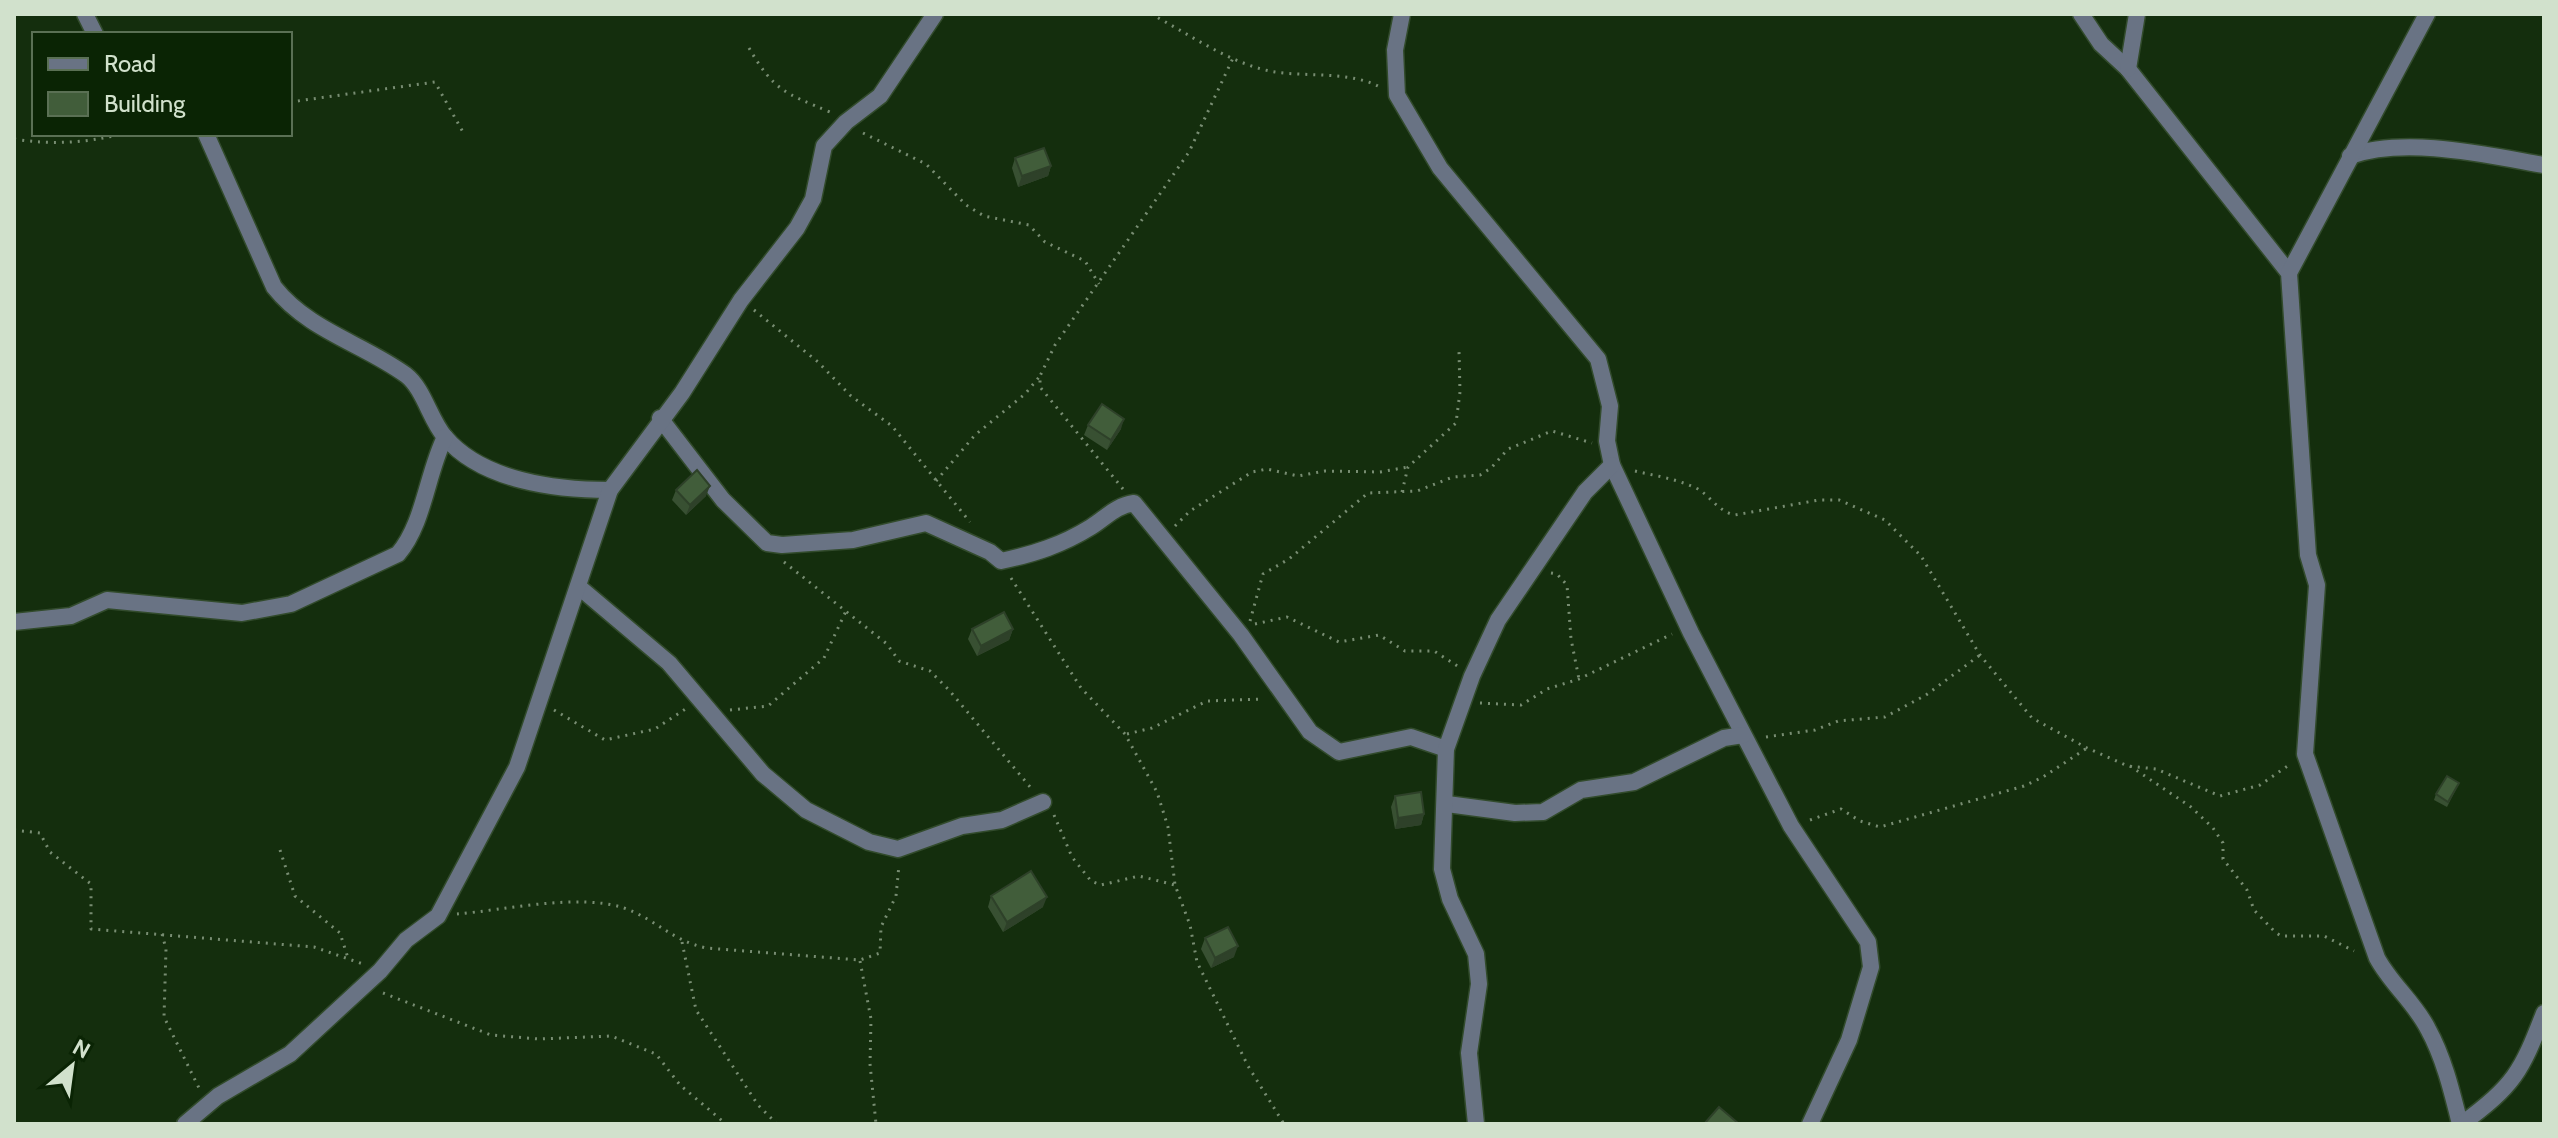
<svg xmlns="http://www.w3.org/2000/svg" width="2558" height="1138" font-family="Cabin,sans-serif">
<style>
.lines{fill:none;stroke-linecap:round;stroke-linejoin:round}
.street-casing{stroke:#324b2c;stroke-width:19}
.path{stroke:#788d72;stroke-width:3;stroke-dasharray:2 6;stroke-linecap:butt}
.street{stroke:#697384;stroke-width:16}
.wall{fill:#385032}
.shaded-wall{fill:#2e4129}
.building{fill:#415d3a;stroke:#2e4129;stroke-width:2}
</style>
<rect width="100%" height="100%" fill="#142e0d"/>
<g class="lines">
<defs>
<g id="street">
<path d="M85,14L95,34"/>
<path d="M1402,14L1395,50L1397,95L1440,168L1598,359L1610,406L1607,441L1612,465L1691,633L1791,826L1868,942L1871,967L1849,1040L1810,1124"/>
<path d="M2081,14L2101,44L2128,69L2289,273L2308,555L2317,585L2305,754L2377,958C2391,984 2415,1003 2428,1029C2444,1058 2452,1092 2460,1124"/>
<path d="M2128,69L2137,14"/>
<path d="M206,134L274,287C309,331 362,343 406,375C424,389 430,420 445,437C482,481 556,490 610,490"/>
<path d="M2350,156C2405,136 2487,155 2544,165"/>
<path d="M2289,273L2427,14"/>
<path d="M660,418L723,500L767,543L782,545L853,540L926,523L990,552L1001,561C1034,554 1062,545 1091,527C1107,517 1115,506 1134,503L1241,635L1310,732L1339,752L1411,737L1446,749"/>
<path d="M579,587L669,663L763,774L806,810L869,842L898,849L962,826L1002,820L1043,802"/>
<path d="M14,622L71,616L107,600L242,613L291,604L398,554C424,524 427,473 445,437"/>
<path d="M1447,804L1515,813L1543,812L1581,790L1634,782L1724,738L1743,735"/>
<path d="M185,1124L218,1096L290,1054L380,971L406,940L438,916L517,767L610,490L682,393L741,300L797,228L813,199L824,146L846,122L880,96L935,14"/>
<path d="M1476,1124L1469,1053L1479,984L1476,954L1450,899L1442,869L1446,749L1472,676L1498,620L1585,492L1612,465"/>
<path d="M2462,1124C2514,1085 2521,1073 2544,1013"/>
</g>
</defs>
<use href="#street" class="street-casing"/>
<g class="path">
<path d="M1151,14C1189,34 1232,65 1275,72C1309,77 1349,71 1380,87"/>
<path d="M749,48C774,91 785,93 830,112"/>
<path d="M290,102L435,82L464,134"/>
<path d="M863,133L926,164L966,205L984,216L1029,225L1045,242L1085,261L1099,284"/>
<path d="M14,139C53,145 84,143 122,134"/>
<path d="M754,310L818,362L851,396L892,426L970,522"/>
<path d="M1635,471C1656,476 1678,479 1698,489C1711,497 1719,512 1735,515L1819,500H1839L1885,520L1921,556L1980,655L2032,718L2087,748L2128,766L2156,769L2220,796L2260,785L2289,765"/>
<path d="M936,481L975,435L1025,394L1040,376"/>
<path d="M1123,489L1040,387V376L1055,345L1189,152L1233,58"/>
<path d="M1402,492L1408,467L1456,423L1460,392L1459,352"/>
<path d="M1175,526L1190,511L1252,472L1267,469L1298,476L1325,471L1380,472L1408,467"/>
<path d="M784,562L887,644L899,661L930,671L949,690L1031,788"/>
<path d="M1551,573L1557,574L1567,585L1571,639L1579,679"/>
<path d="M1011,578L1081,688L1125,734L1157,792L1168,827L1175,885L1190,925L1197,962L1248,1066L1284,1124"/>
<path d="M1250,621L1263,574L1289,559L1368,493L1417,491L1453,477L1480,475L1491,468L1508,449L1552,431L1592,443"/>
<path d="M1255,624L1287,617L1339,642L1379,635L1405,651H1434L1459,667"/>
<path d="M1480,703L1521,705L1547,689L1579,679L1672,634"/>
<path d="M554,710L605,740L655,729L687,708"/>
<path d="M730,710L768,706L824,658L846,611"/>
<path d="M1127,734L1152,728L1207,701L1264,699"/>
<path d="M1766,737L1815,730L1838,721L1885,717L1926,695L1980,655"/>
<path d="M2130,766L2191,807L2213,828L2223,843V859L2247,890L2254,910L2275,932L2281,936H2324L2354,951"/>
<path d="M1054,815L1072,857L1091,881L1101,885L1139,876L1175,885"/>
<path d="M1810,820L1841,809L1860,821L1880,827L2024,786L2043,777L2087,748"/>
<path d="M14,830L40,833L50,852L91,884V929L314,947L363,964"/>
<path d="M280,850L295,896L340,933L348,958"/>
<path d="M457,914C505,910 578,893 624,908C657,920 671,940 706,948L860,960L880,953L881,927L896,896L899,865"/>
<path d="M162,934L166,949L164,1017L200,1090"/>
<path d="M682,942L696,1010L758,1105L777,1124"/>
<path d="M860,961L871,1019L870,1064L876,1124"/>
<path d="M383,993L491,1035L539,1039L611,1036L656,1054L680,1085L726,1124"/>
</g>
<use href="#street" class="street"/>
</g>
<g class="wall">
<path d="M1015,158L1051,166L1048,176L1018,187L1012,168Z"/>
<path d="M1088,425L1121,429L1107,450L1084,435Z"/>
<path d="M676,490L706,496L686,515L672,500Z"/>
<path d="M972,629H1013L1009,640L977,656L968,639Z"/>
<path d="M2459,783L2447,807L2434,800L2436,794Z"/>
<path d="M1395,796L1424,814L1421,825L1395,829L1391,807Z"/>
<path d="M991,896L1043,907L1003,932L988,907Z"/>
<path d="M1205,938L1234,957L1211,968L1201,949Z"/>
</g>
<g class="shaded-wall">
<path d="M1051,166L1048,176L1018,187L1022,176Z"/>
<path d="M1124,419L1121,429L1107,450L1111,440Z"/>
<path d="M710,486L706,496L686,515L690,505Z"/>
<path d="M1013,629L1009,640L977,656L981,646Z"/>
<path d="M1424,814L1421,825L1395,829L1398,818Z"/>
<path d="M1047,897L1043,907L1003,932L1007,922Z"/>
<path d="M1238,946L1234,957L1211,968L1215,958Z"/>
</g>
<g class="building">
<path d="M1044,148L1051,166L1022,176L1015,158Z"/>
<path d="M1102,404L1124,419L1111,440L1088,425Z"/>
<path d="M697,470L710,486L690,505L676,490Z"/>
<path d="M1004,612L1013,629L981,646L972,629Z"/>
<path d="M2447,776L2459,783L2448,802L2436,794Z"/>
<path d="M1421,792L1424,814L1398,818L1395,796Z"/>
<path d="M1031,871L1047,897L1007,922L991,896Z"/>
<path d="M1228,927L1238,946L1215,958L1205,938Z"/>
<path d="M1719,1107L1739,1124H1704Z"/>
</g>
<rect width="2558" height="1138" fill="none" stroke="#d1e1cc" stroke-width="32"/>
<rect x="32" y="32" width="260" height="104" fill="#0a2404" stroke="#5a7054" stroke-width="2"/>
<rect x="48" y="58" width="40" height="12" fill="#697384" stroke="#5a7054" stroke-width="2"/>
<text x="104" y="72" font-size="24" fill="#d1e1cc">Road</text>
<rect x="48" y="92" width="40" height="24" fill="#415d3a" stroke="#5a7054" stroke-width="2"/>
<text x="104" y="112" font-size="24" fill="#d1e1cc">Building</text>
<g transform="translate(72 1066) rotate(29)" stroke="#0a2404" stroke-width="6" paint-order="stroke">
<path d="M0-6L14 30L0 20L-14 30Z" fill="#d1e1cc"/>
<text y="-12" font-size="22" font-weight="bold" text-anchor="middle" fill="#d1e1cc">N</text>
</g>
</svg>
